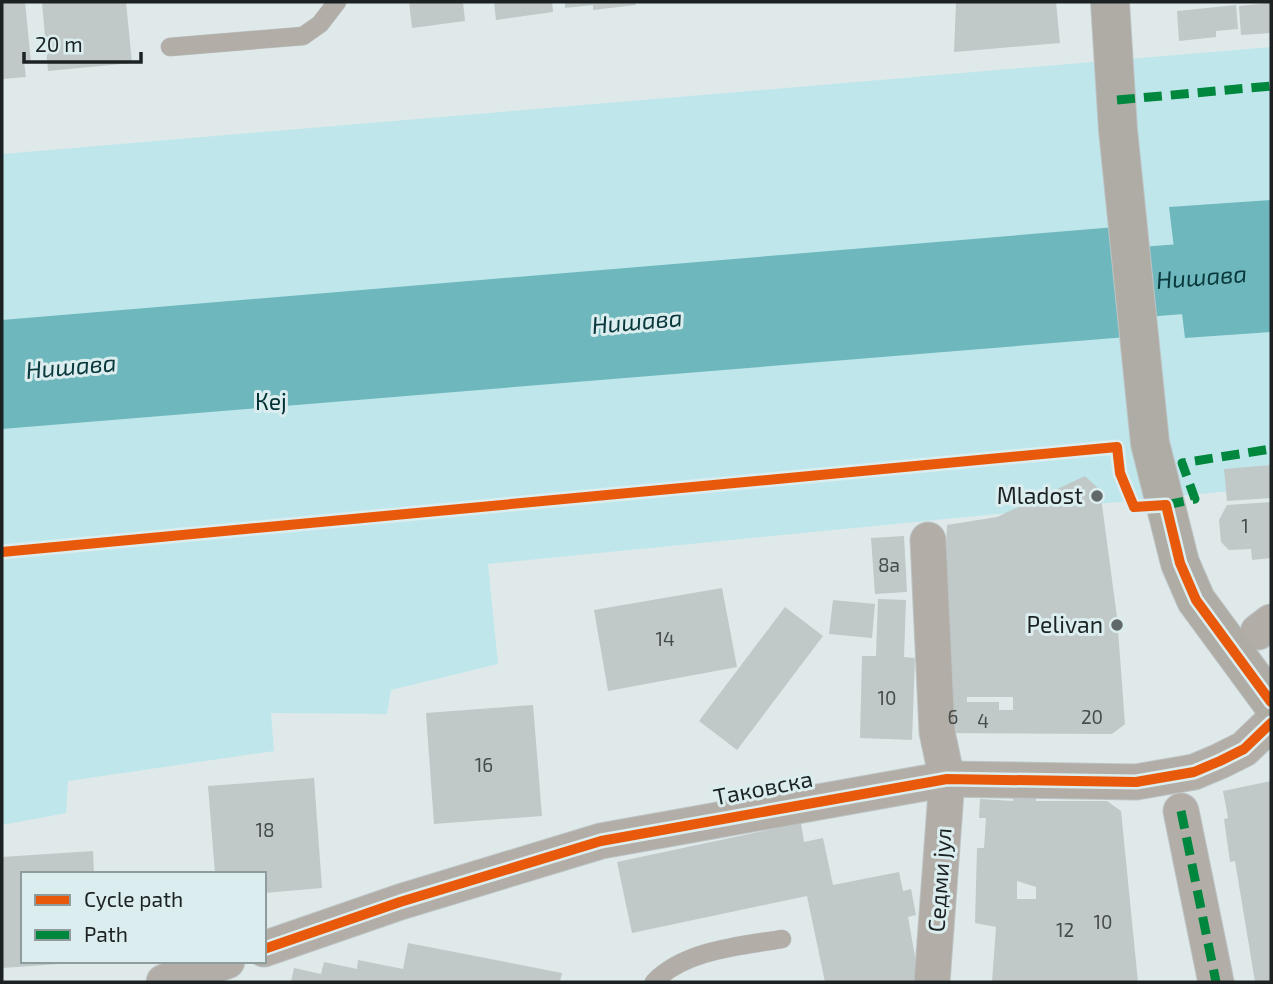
<svg xmlns="http://www.w3.org/2000/svg" width="1273" height="984" font-family="'Exo 2',sans-serif">
<style>
.green{fill:#bfe7eb}
.water{fill:#6eb8bd}
.lines{fill:none;stroke-linecap:round;stroke-linejoin:round}
.river{stroke:#6eb8bd;stroke-width:70}
.building{fill:#c0c8c8;fill-rule:evenodd}
.lane-casing{stroke:#bdc4c5;stroke-width:19}
.street-casing{stroke:#bdc4c5;stroke-width:37}
.secondary-casing{stroke:#bdc4c5;stroke-width:40}
.lane{stroke:#b2ada6;stroke-width:18}
.street{stroke:#b2ada6;stroke-width:35}
.secondary{stroke:#afaca5;stroke-width:38}
.quiet{stroke:#00873e;stroke-width:9;stroke-dasharray:18 9;stroke-linecap:butt}
.cycleway-casing{stroke:#dbedee;stroke-width:15}
.cycleway{stroke:#e8590c;stroke-width:10}
.poi-dot{fill:#606869;stroke:#dbedee;stroke-width:2.5}
.labels{text-anchor:middle;stroke-width:6;stroke-linejoin:round;paint-order:stroke}
.number-label{font-size:19px;fill:#454c4c}
.park-label{font-size:23px;fill:#003033;stroke:#dbedee}
.poi-label{font-size:23px;fill:#1c2223;stroke:#dbedee;text-anchor:end}
.street-label{font-size:23px;fill:#1c2223;stroke:#dbedee}
.water-label{font-size:24px;font-style:italic;fill:#0a393d;stroke:#dbedee}
</style>
<rect width="100%" height="100%" fill="#dfe9ea"/>
<path class="green" d="M1271,47V487L488,564L498,664L391,690L387,714L271,713L274,751L68,781L66,813L2,825V154Z"/>
<g class="water">
<path d="M1271,200V332L1185,338L1169,207Z"/>
<path d="M1128,226L1139,336L2,429V320Z"/>
</g>
<g class="lines">
<path class="river" id="s1" d="M1055,289L1271,272"/>
</g>
<g class="building">
<path d="M2,2H25L31,62H24L26,77L2,79Z"/>
<path d="M42,2H126L132,63L48,71Z"/>
<path d="M409,2H463L465,21L412,28Z"/>
<path d="M494,2H552L553,12L496,20Z"/>
<path d="M565,2H635L636,5L593,10V5L565,8Z"/>
<path d="M956,2H1056L1060,43L954,52Z"/>
<path d="M1271,3V33L1241,35L1239,6Z"/>
<path d="M1236,5L1238,29L1216,31V37L1179,41L1177,11Z"/>
<path d="M1271,465V498L1227,501L1224,469Z"/>
<path d="M1085,476L1100,490L1117,617L1125,724L1112,734L938,733L947,525L997,517ZM967,697H1013V710H999V702H967Z"/>
<path d="M1271,502V558L1252,560L1251,549L1229,550L1221,542L1219,520L1227,505Z"/>
<path d="M904,536L907,592L875,594L871,538Z"/>
<path d="M722,588L737,667L608,691L594,610Z"/>
<path d="M878,599L906,600L904,657L915,658L912,740L860,738L862,656H876Z"/>
<path d="M833,600L875,604L872,638L829,634Z"/>
<path d="M785,607L823,636L737,750L699,721Z"/>
<path d="M533,705L542,816L434,824L426,713Z"/>
<path d="M314,778L322,888L264,893V874H215L208,786Z"/>
<path d="M1271,781V982H1255L1235,861L1230,862L1224,819L1228,818L1223,791Z"/>
<path d="M1013,792L1037,793L1036,801H1107L1121,811L1138,982H992L996,927L975,923L977,848H984L986,818H979L980,799L1013,801ZM1017,881L1036,887V899H1017Z"/>
<path d="M801,823L804,842L823,838L833,885L899,872L903,891L911,889L916,915L908,917L916,962L929,982H825L807,896L632,933L617,862Z"/>
<path d="M93,851L94,874H23V961L74,963L2,968V857Z"/>
<path d="M408,943L562,973L560,982H291L294,968L321,974L324,962L357,969L358,960L403,969Z"/>
</g>
<g class="lines">
<defs>
<g id="lane">
<path d="M170,47L303,36L320,24L337,2"/>
<path d="M654,982C685,950 740,946 782,939"/>
</g>
<g id="street">
<path d="M928,540L937,732L947,779L932,982"/>
<path d="M1258,632L1271,622"/>
<path d="M1181,811L1216,982"/>
<path d="M264,949L400,902L601,841L947,779L1136,782L1194,772L1220,761L1244,749L1271,723"/>
<path d="M164,982L227,961"/>
</g>
<path id="secondary" d="M1110,2L1118,130L1150,443L1180,563L1196,600L1271,702"/>
</defs>
<use href="#lane" class="lane-casing"/>
<use href="#street" class="street-casing"/>
<use href="#secondary" class="secondary-casing"/>
<use href="#lane" class="lane"/>
<use href="#street" class="street"/>
<use href="#secondary" class="secondary"/>
<g class="quiet">
<path d="M1117,100L1271,86"/>
<path d="M1166,505L1195,499L1182,463L1271,449"/>
<path d="M1181,811L1216,982"/>
</g>
<defs>
<g id="cycleway">
<path d="M2,552L1117,447L1120,473L1134,507L1166,505L1180,563L1196,600L1271,702"/>
<path d="M264,949L400,902L601,841L947,779L1136,782L1194,772L1220,761L1244,749L1271,723"/>
</g>
</defs>
<use href="#cycleway" class="cycleway-casing"/>
<use href="#cycleway" class="cycleway"/>
</g>
<g class="poi-dot">
<circle cx="1097" cy="496" r="7"/>
<circle cx="1117" cy="625" r="7"/>
</g>
<g class="labels">
<g class="number-label">
<text x="1245" y="533">1</text>
<text x="889" y="572">8a</text>
<text x="665" y="646">14</text>
<text x="887" y="705">10</text>
<text x="953" y="724">6</text>
<text x="1092" y="724">20</text>
<text x="983" y="728">4</text>
<text x="484" y="772">16</text>
<text x="265" y="837">18</text>
<text x="1103" y="929">10</text>
<text x="1065" y="937">12</text>
</g>
<g class="park-label">
<text x="271" y="410">Кеј</text>
</g>
<g class="poi-label">
<text x="1083" y="504">Mladost</text>
<text x="1103" y="633">Pelivan</text>
</g>
<g class="street-label">
<text transform="translate(763 788) rotate(-11)" y="8">Таковска</text>
<text transform="translate(940 880) rotate(-86)" y="8">Седми јул</text>
</g>
<g class="water-label">
<text dy="8" stroke="none"><textPath href="#s1" startOffset="147">Нишава</textPath></text>
<text transform="translate(637 322) rotate(-5)" y="8">Нишава</text>
<text transform="translate(71 367) rotate(-5)" y="8">Нишава</text>
</g>
</g>
<rect width="1273" height="984" fill="none" stroke="#1c2223" stroke-width="7"/>
<rect x="21" y="872" width="245" height="91" fill="#dbedee" stroke="#8f9c9d" stroke-width="2"/>
<rect x="35" y="895" width="35" height="10" fill="#e8590c" stroke="#8f9c9d" stroke-width="2"/>
<text x="84" y="907" font-size="21" fill="#1c2223">Cycle path</text>
<rect x="35" y="930" width="35" height="10" fill="#00873e" stroke="#8f9c9d" stroke-width="2"/>
<text x="84" y="942" font-size="21" fill="#1c2223">Path</text>
<path d="M24 52v10h117v-10" fill="none" stroke="#1c2223" stroke-width="3.5"/>
<text x="35" y="52" font-size="21" fill="#1c2223" stroke="#dbedee" stroke-width="5" paint-order="stroke">20 m</text>
</svg>
